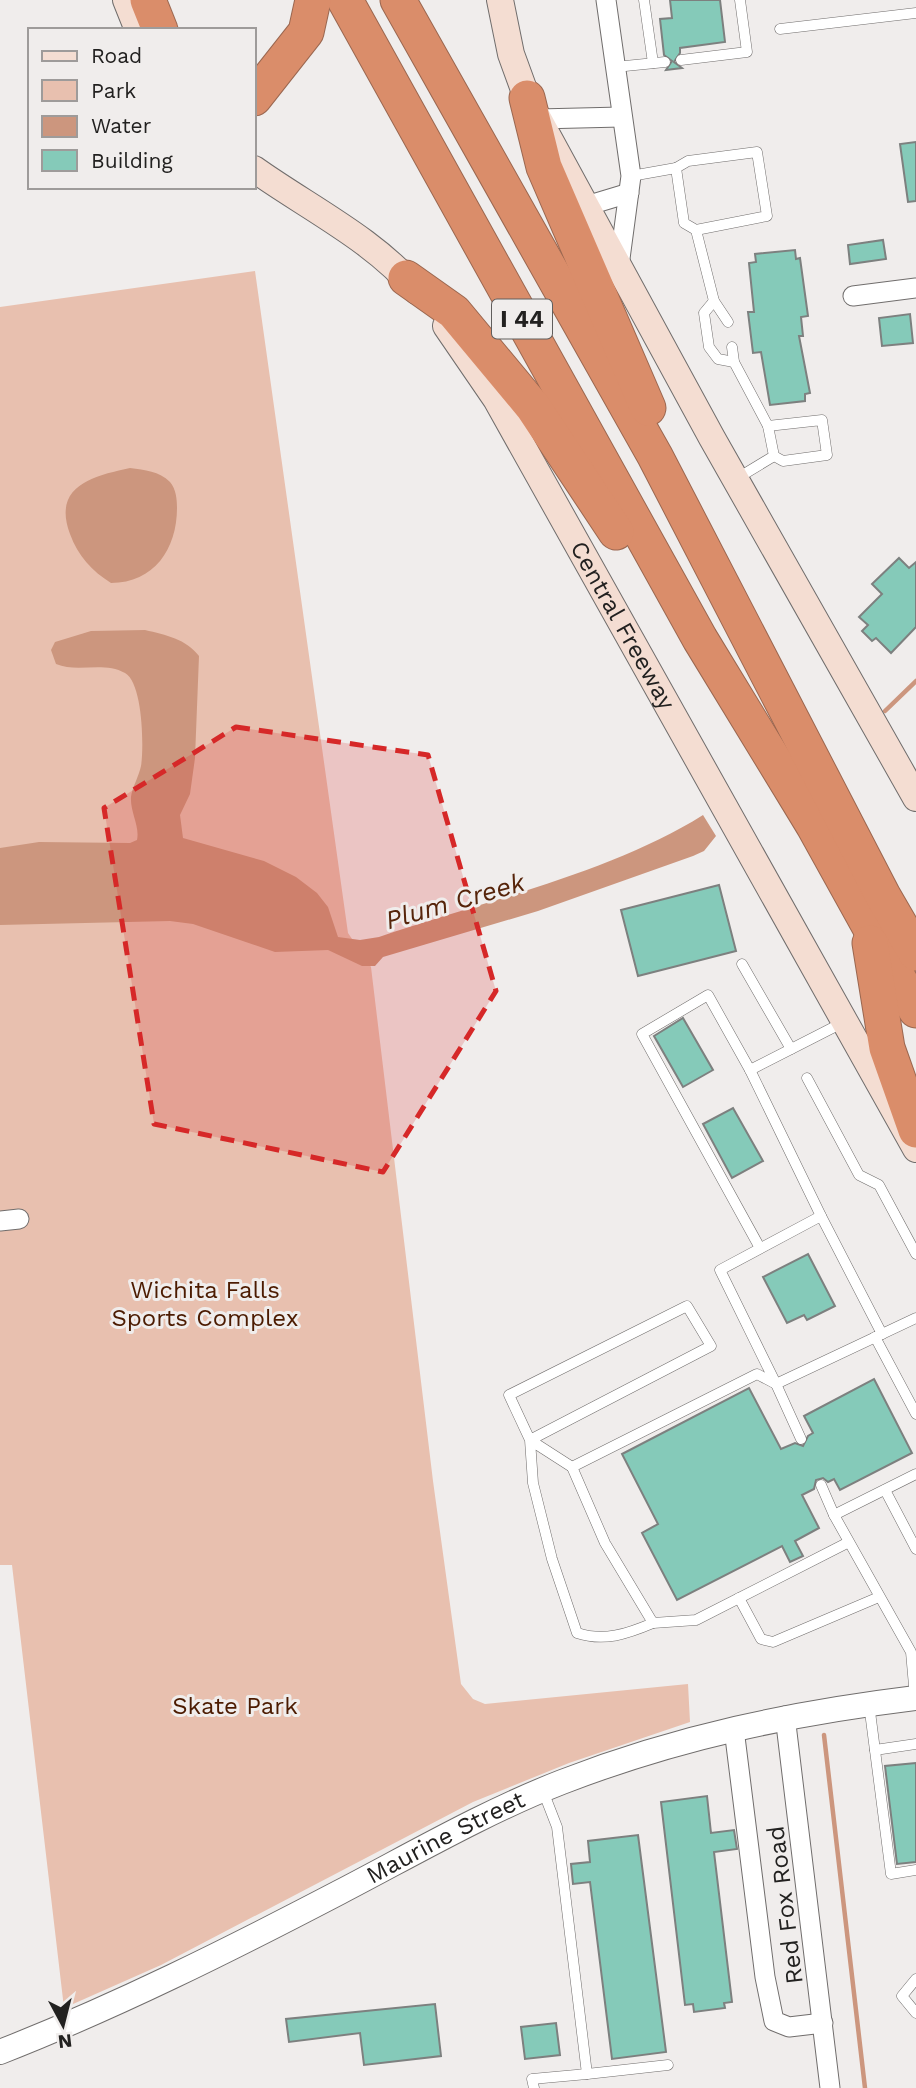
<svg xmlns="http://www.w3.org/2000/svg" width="916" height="2088" font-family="'Work Sans',sans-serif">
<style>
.green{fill:#e8c0af}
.water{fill:#cc967e}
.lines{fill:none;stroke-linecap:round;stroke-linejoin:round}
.stream{stroke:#cc967e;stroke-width:4.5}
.building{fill:#85cab9;stroke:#7d807f;stroke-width:2}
.service-casing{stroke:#706d6c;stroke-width:11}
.minor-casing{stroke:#706d6c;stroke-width:21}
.tertiary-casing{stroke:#706d6c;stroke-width:26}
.secondary-casing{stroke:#706d6c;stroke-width:28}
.motorway-casing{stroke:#9a6750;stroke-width:37}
.service{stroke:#fff;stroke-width:10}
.minor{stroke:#fff;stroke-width:19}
.tertiary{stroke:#fff;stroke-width:24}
.secondary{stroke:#f4ddd2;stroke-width:26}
.motorway{stroke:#da8d6a;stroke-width:35}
.marked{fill:#d62828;fill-opacity:0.2;stroke:#d62828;stroke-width:5;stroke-dasharray:14 9;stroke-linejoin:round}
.labels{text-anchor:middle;stroke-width:6;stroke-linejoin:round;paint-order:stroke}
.shield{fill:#f0edec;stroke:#605e5d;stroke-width:2}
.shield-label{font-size:23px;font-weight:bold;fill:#222120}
.street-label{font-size:24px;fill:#222120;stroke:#f0edec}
.park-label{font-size:24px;fill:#4c1b01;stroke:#f0edec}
.water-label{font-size:26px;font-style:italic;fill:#56240a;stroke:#f0edec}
</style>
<rect width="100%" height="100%" fill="#f0edec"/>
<path class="green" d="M255,271L348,933L371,967L433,1481L461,1684L473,1699L485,1704L688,1684L690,1722L569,1763L473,1802L161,1965L64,2008L12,1565H0V307Z"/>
<g class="water">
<path d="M130,468C145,470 159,471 170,482C176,489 177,499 177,508C177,549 154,583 111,583C92,571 78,556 70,534C52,486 93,476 130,468Z"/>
<path d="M145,630C166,635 186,639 199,656L195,758L190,794L180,815L183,838L264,861L296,877L317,893L328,907L338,937L360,940L379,937C481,902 613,872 703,815L716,836L704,851L693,856L538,911L383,957L375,966H362L328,950L275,952L193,924L170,921L0,925V848L39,842L130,843L137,840C140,826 130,812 131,797C132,788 139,776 141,766C144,748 143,683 125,673C104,661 77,673 56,664L51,650L55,642L91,631Z"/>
</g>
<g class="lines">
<g class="stream">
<path d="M885,711L916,681"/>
<path d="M824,1735L865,2088"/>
</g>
</g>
<g class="building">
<path d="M670,0H720L725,42L680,48V53L674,62L682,68L666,70L672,61L664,55L660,19L672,18Z"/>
<path d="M916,142V201L908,202L900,144Z"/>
<path d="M883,240L886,259L850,264L848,245Z"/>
<path d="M795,250L796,259L800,258L808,316L801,317L803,336H799L810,393L805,394V401L770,405L761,352L753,353L748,312H754L749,263L756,262L755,254Z"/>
<path d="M910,314L913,343L882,346L879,318Z"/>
<path d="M899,558L909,568L916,562V627L891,653L876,638L872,641L862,631L868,625L859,617L882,594L872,584Z"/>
<path d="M719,885L736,951L638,976L621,910Z"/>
<path d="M683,1018L713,1070L683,1087L654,1036Z"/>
<path d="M733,1108L763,1161L732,1178L703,1124Z"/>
<path d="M808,1254L835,1306L807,1320L804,1315L787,1323L763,1277Z"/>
<path d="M874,1379L912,1453L840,1490L834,1479L828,1482L823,1478L816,1480L814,1489L802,1495L819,1528L795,1541L803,1556L790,1562L782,1546L677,1600L642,1533L658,1524L622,1454L749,1388L781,1449L795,1443L803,1446L808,1436L813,1433L804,1416Z"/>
<path d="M916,1763V1862L897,1864L885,1766Z"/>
<path d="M707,1796L711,1833L734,1830L737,1849L714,1852L732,2002L724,2003L725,2008L694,2012L693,2004L685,2005L661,1802Z"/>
<path d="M638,1835L666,2052L612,2059L590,1882L573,1884L571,1864L590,1862L588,1841Z"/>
<path d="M435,2004L441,2056L364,2065L360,2033L289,2042L286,2019Z"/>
<path d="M556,2023L560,2055L525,2059L521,2027Z"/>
</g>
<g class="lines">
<defs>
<g id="service">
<path d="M644,0L653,63"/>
<path d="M780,29L916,13"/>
<path d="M681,60L747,52L740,0"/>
<path d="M615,67L665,62"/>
<path d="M631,176L676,168"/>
<path d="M696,230L684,223L676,168L688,161L757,152L767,216L696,230L714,301L728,322"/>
<path d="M714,301L704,313L709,347L718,359L734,362"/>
<path d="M732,347L734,362L768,426"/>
<path d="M736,479L774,456L783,461L827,455L822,420L768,426L774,456"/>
<path d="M742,964L791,1049"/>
<path d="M750,1070L821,1216"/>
<path d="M807,1078L859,1175L879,1185L916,1254"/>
<path d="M760,1248L642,1034L708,995L750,1070L844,1022"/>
<path d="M875,1337L916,1414"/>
<path d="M776,1384L757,1374L572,1467L605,1543L653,1623L696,1620L847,1543"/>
<path d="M776,1384L720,1270L821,1216L882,1334"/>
<path d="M801,1439L776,1384L916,1318"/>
<path d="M572,1467L530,1440L711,1346L687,1306L509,1395L530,1440L533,1483L552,1559L577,1633C604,1642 627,1634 653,1623"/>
<path d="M821,1485L834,1515"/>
<path d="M885,1490L916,1549"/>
<path d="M739,1598L761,1639L773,1642L879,1597"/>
<path d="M915,1697L911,1652L834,1515L916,1474"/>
<path d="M869,1704L891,1874L916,1870"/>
<path d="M875,1750L916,1744"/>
<path d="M916,1979L902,1996L916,2013"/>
<path d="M587,2074L668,2065"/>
<path d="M534,2088L532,2079L587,2074L557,1827L543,1791"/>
</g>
<g id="minor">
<path d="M606,0L631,176L619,266"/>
<path d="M538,119L621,117"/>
<path d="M586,206L629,193"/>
<path d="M853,296L916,288"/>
<path d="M0,1221L19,1219"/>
<path d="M785,1716L830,2088"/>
<path d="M734,1729L765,1977L774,2021L789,2027L823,2023"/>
</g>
<g id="tertiary">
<path id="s1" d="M0,2052C117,2006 229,1950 340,1892C413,1854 485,1812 562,1782C678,1737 793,1713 916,1698"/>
</g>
<g id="secondary">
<path d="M126,0L138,30"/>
<path d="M500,0L511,54L527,98L712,438L916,798"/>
<path d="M254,169C307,207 375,240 417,291"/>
<path id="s2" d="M446,326L496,399L916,1149"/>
</g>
<g id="motorway">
<path d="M148,0L160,30"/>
<path d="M345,0L700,639L814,826L916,1010"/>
<path d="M398,0L655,456L883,896L916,953"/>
<path d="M254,98L306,32L313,0"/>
<path d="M527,98L544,167L648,408"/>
<path d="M406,278L454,312L533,407L616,532"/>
<path d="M870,943L887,1048L916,1130"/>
</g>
</defs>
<use href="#service" class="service-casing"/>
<use href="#minor" class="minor-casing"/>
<use href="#tertiary" class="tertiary-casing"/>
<use href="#secondary" class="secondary-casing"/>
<use href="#motorway" class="motorway-casing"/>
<use href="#service" class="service"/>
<use href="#minor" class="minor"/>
<use href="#tertiary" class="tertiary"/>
<use href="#secondary" class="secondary"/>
<use href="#motorway" class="motorway"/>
</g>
<path class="marked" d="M236,727L428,755L496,991L383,1172L154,1124L104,808Z"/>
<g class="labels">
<rect class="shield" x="492" y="299.5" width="60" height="39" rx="5"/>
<g class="shield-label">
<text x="522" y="327">I 44</text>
</g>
<g class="street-label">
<text dy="8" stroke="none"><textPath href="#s2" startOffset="348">Central Freeway</textPath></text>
<text dy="8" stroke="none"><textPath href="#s1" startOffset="495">Maurine Street</textPath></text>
<text transform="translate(785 1905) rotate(-97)" y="8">Red Fox Road</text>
</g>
<g class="park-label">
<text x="205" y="1298">Wichita Falls<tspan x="205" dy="28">Sports Complex</tspan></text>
<text x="235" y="1714">Skate Park</text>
</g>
<g class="water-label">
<text transform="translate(455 901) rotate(-16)" y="9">Plum Creek</text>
</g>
</g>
<rect x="28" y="28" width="228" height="161" fill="#f0edec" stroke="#9e9b9a" stroke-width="2"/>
<rect x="42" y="51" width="35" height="10" fill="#f4ddd2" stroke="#9e9b9a" stroke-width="2"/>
<text x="91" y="63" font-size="21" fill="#222120">Road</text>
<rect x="42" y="80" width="35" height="21" fill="#e8c0af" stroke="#9e9b9a" stroke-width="2"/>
<text x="91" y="98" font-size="21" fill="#222120">Park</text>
<rect x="42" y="116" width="35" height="21" fill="#cc967e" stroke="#9e9b9a" stroke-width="2"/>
<text x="91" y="133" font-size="21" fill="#222120">Water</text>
<rect x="42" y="150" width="35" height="21" fill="#85cab9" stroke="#9e9b9a" stroke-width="2"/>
<text x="91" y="168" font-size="21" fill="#222120">Building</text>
<g transform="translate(63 2025) rotate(173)" stroke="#f0edec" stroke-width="5" paint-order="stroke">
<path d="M0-5L12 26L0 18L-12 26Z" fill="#222120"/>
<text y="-10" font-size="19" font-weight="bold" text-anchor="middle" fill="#222120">N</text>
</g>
</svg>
